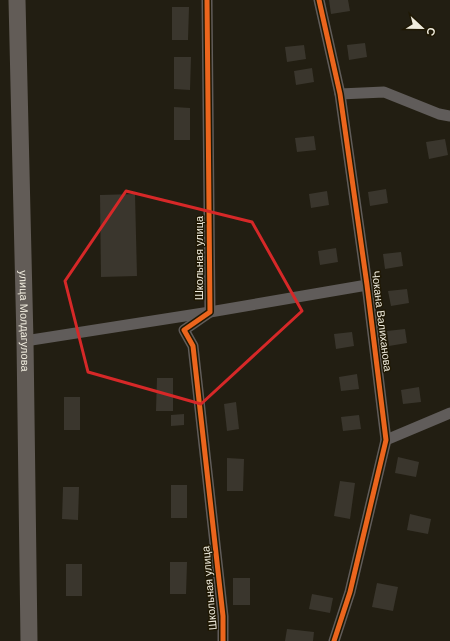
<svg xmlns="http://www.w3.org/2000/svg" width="450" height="641" font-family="Arial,sans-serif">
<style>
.building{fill:#3a362d}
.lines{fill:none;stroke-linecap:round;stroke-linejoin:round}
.street{stroke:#605c5a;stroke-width:11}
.primary{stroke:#625c57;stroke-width:17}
.cycleway-casing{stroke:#1f1804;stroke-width:8}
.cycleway{stroke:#eb651d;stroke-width:5}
.marked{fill:none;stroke:#d62828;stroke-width:3;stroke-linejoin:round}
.labels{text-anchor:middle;stroke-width:3;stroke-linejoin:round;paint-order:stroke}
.street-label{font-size:11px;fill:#efebdd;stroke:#1f1804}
</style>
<rect width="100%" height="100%" fill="#221e12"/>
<g class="building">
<path d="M329,0H348L350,11L331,14Z"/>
<path d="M172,7H189L188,40H172Z"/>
<path d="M365,43L367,57L349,60L347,45Z"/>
<path d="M304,45L306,59L287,62L285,47Z"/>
<path d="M174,57H191L190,90L174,89Z"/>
<path d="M312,68L314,82L296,85L294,71Z"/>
<path d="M174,107L190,108V140H174Z"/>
<path d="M314,136L316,150L297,152L295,138Z"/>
<path d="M445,139L448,155L429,159L426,142Z"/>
<path d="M386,189L388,203L370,206L368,192Z"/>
<path d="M327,191L329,205L311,208L309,194Z"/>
<path d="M135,194L137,276L101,277L100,195Z"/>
<path d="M336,248L338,262L320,265L318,251Z"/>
<path d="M401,252L403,266L385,269L383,254Z"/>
<path d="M407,289L409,303L391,306L388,291Z"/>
<path d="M405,329L407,343L389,346L387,331Z"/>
<path d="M352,332L354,346L336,349L334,334Z"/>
<path d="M357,374L359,389L341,391L339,377Z"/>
<path d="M157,378H173V411H156Z"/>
<path d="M419,387L421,402L403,404L401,390Z"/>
<rect x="64" y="397" width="16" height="33"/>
<path d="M236,402L239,429L227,431L224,404Z"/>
<path d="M184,414V425L171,426V415Z"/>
<path d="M359,415L361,429L343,431L341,417Z"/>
<path d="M398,457L419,462L416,477L395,473Z"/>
<path d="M227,458L244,459L243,491H227Z"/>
<path d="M340,481L355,483L350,519L334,516Z"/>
<rect x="171" y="485" width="16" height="33"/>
<path d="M63,487H79L78,520L62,519Z"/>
<path d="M410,514L431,519L428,534L407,530Z"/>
<path d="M170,562H187L186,594H170Z"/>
<rect x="66" y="564" width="16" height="32"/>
<rect x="233" y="578" width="17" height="27"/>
<path d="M377,583L398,587L393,611L372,607Z"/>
<path d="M312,594L333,598L330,613L309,609Z"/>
<path d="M287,629L314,632L313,641H285Z"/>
</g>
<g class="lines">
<g class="street">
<path d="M207,0L210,312L184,330L193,346L223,616V641"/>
<path d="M319,0L340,94L367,285L386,440L350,592L334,641"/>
<path d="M340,94L384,92L439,114L450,116"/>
<path d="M25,341L210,312L367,285"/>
<path d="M386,440L450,413"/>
</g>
<path class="primary" id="s1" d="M17,0L25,341L29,641"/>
<defs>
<g id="cycleway">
<path d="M207,0L210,312L184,330L193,346L223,616V641"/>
<path d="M319,0L340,94L367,285L386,440L350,592L334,641"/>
</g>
</defs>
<use href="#cycleway" class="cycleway-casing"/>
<use href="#cycleway" class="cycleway"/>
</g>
<path class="marked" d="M126,191L252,222L302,311L201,404L88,372L65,281Z"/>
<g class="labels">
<g class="street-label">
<text transform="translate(199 258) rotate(-90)" y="4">Школьная улица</text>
<text dy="4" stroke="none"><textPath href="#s1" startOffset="321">улица Молдагулова</textPath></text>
<text transform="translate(382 321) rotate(83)" y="4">Чокана Валиханова</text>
<text transform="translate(209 588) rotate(-95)" y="4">Школьная улица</text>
</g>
</g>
<g transform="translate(422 28) rotate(112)" stroke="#1f1804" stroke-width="3" paint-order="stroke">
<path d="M0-3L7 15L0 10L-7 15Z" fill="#efebdd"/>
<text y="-6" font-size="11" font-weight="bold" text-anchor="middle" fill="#efebdd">С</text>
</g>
</svg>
